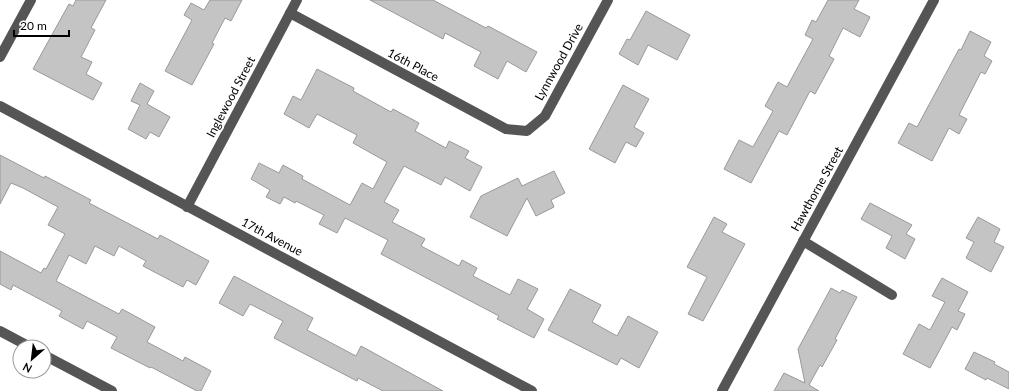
<svg xmlns="http://www.w3.org/2000/svg" width="1009" height="391" font-family="Lato,sans-serif">
<style>
.building{fill:#c4c4c4;stroke:#999}
.lines{fill:none;stroke-linecap:round;stroke-linejoin:round}
.minor{stroke:#555;stroke-width:10}
.labels{text-anchor:middle;stroke-width:4;stroke-linejoin:round;paint-order:stroke}
.street-label{font-size:12px;fill:#000;stroke:#fff}
</style>
<rect width="100%" height="100%" fill="#fff"/>
<g class="building">
<path d="M76,0H106L91,28L95,30L81,57L92,62L86,74L102,83L93,100L33,69L69,4L73,6Z"/>
<path d="M210,0H242L231,21L225,18L212,43L214,44L192,85L165,71L192,20L184,15L191,3L204,10Z"/>
<path d="M370,0H433L486,28L488,26L537,52L526,72L507,61L498,79L474,66L481,52L445,33L443,39Z"/>
<path d="M828,0H859L854,9L870,17L860,37L843,28L829,56L834,59L815,94L810,91L787,135L779,131L751,183L724,169L739,140L753,147L773,111L765,106L778,82L787,87L813,39L805,35L812,20L816,22Z"/>
<path d="M646,11L690,35L677,60L648,45L638,65L619,54L627,39L630,40Z"/>
<path d="M970,31L991,42L984,56L992,61L985,74L981,72L959,115L967,119L959,134L949,128L932,161L898,143L909,123L917,127L959,49L961,50Z"/>
<path d="M317,69L354,88L353,91L391,112L393,109L419,123L415,131L446,148L449,141L469,151L465,158L482,167L470,191L445,177L441,185L404,166L384,202L399,210L392,222L425,239L421,246L459,266L462,260L477,268L473,276L510,295L518,279L538,289L527,309L544,319L534,338L497,319L499,316L381,254L388,240L345,218L337,233L319,224L324,215L296,201L295,203L284,197L280,204L266,197L270,190L251,179L259,163L279,173L283,165L303,176L302,179L350,205L362,183L373,189L387,162L353,143L357,135L317,114L309,128L284,114L293,96L301,100Z"/>
<path d="M140,83L154,91L147,104L170,117L159,137L150,132L146,139L128,129L140,105L131,101Z"/>
<path d="M623,85L649,99L634,127L644,133L636,147L626,142L615,163L589,149Z"/>
<path d="M0,155L44,178L45,176L91,200L89,203L158,239L160,235L209,261L196,285L187,280L183,287L143,266L146,261L119,246L114,256L95,246L86,264L69,255L56,281L119,314L122,309L155,327L147,342L183,361L185,357L211,371L201,391H197L151,367L150,368L111,348L117,337L87,321L83,329L59,316L62,311L13,285L11,290L0,284V251L41,273L44,268L46,269L65,234L48,225L58,207L23,188L11,183L0,204Z"/>
<path d="M554,171L565,193L551,200L554,207L536,216L527,198L507,236L470,217L481,196L518,178L522,186Z"/>
<path d="M870,203L912,225L906,234L915,239L905,259L886,248L892,236L861,219Z"/>
<path d="M714,217L727,224L722,232L745,244L703,321L688,314L707,277L687,267Z"/>
<path d="M978,217L1000,229L994,242L1004,247L991,272L966,258L974,242L966,238Z"/>
<path d="M234,276L313,318L307,330L322,338L356,356L361,346L443,391H383L358,378L357,381L274,338L283,321L250,304L243,316L219,303Z"/>
<path d="M942,278L968,292L958,311L965,314L957,330L952,327L930,368L903,354L919,324L930,330L945,302L932,296Z"/>
<path d="M831,288L840,293L842,290L857,297L835,339L837,340L822,367L820,365L809,385L819,391H774L784,373L805,383L798,349Z"/>
<path d="M570,289L601,305L592,322L617,336L628,316L658,332L639,368L621,358L617,365L548,330Z"/>
<path d="M974,352L995,362L994,364L1009,372V389L987,378L986,380L965,369Z"/>
</g>
<g class="lines">
<g class="minor">
<path d="M290,13L506,129L527,131L545,116L608,0"/>
<path d="M0,57L31,0"/>
<path d="M0,106L532,391"/>
<path d="M187,207L297,0"/>
<path d="M803,241L892,295"/>
<path d="M0,331L30,347"/>
<path d="M44,355L112,391"/>
<path d="M722,391L934,0"/>
</g>
</g>
<g class="labels">
<g class="street-label">
<text transform="translate(559 62) rotate(-61)" y="4">Lynnwood Drive</text>
<text transform="translate(413 65) rotate(28)" y="4">16th Place</text>
<text transform="translate(231 97) rotate(-62)" y="4">Inglewood Street</text>
<text transform="translate(817 189) rotate(-61)" y="4">Hawthorne Street</text>
<text transform="translate(272 237) rotate(28)" y="4">17th Avenue</text>
</g>
</g>
<g transform="translate(32 359) rotate(208)"><circle r="19" fill="#ffffff" stroke="#999999"/>
<path d="M0-3L7 15L0 10L-7 15Z" fill="#000000"/>
<text y="-6" font-size="11" font-weight="bold" text-anchor="middle" fill="#000000">N</text>
</g>
<path d="M14 30v6h55v-6" fill="none" stroke="#000000" stroke-width="2"/>
<text x="20" y="30" font-size="12" fill="#000000" stroke="#ffffff" stroke-width="3" paint-order="stroke">20 m</text>
</svg>
